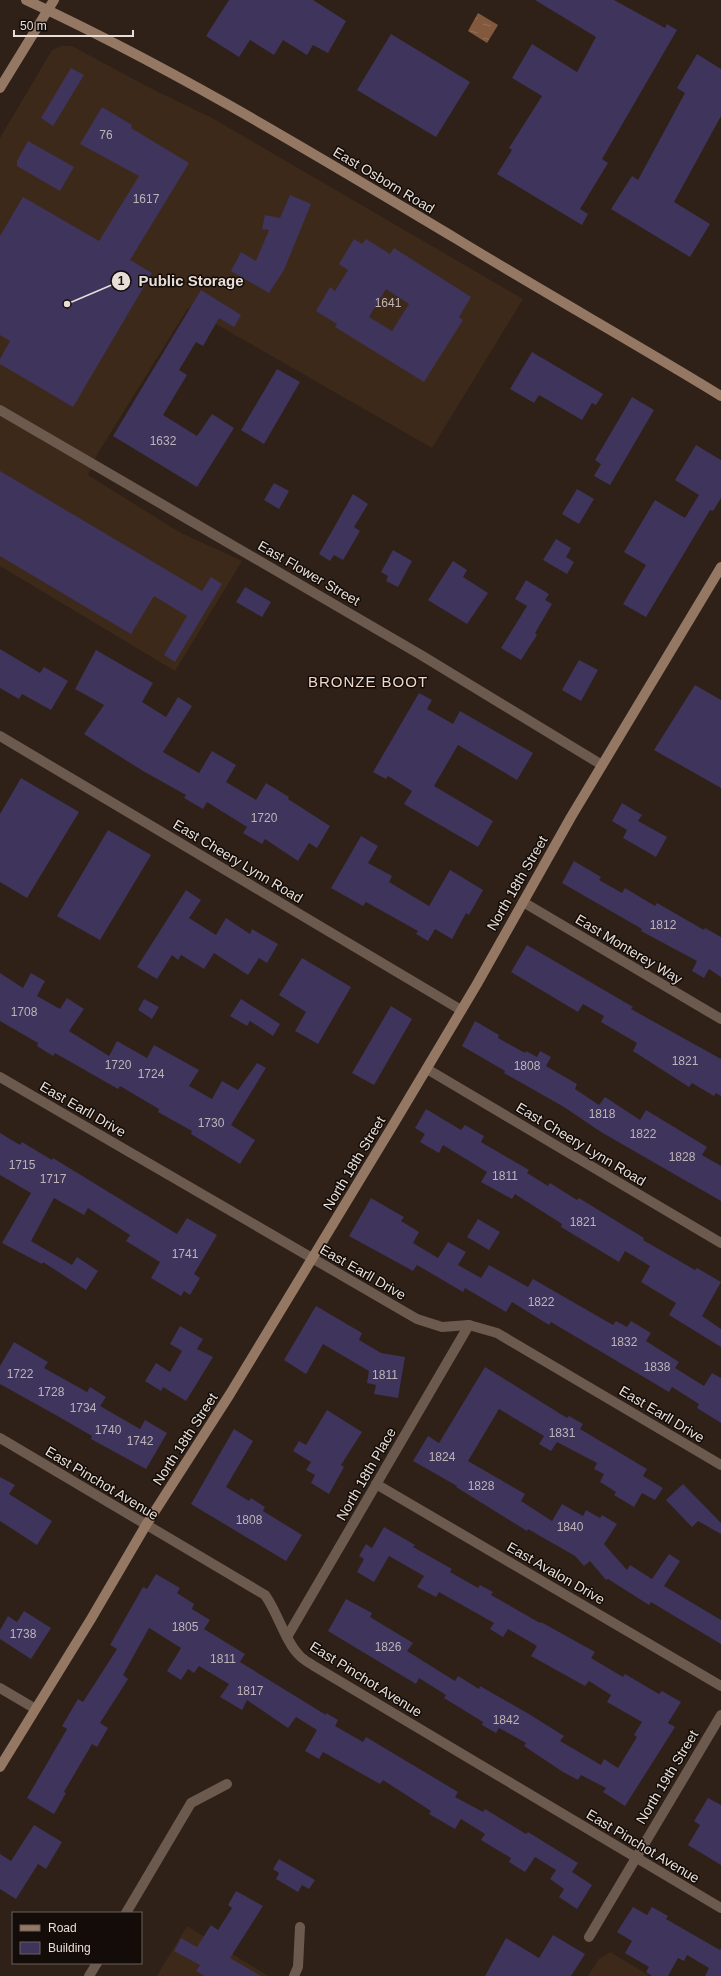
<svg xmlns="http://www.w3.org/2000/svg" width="721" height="1976" font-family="Helvetica,sans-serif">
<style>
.built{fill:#3d291a}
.water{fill:url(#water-ripples)}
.building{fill:#3e345c;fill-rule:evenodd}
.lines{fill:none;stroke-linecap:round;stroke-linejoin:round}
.street{stroke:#6c5a4e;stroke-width:10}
.secondary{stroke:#957864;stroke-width:10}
.labels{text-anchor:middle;stroke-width:3;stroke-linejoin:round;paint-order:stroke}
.number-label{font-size:12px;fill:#beb4b8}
.street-label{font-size:14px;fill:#e8ded7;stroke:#130c08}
.neighbourhood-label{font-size:15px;letter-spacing:1px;fill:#edd8cb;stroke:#130c08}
.leader{fill:none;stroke:#e8ded7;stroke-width:1.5}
.callout-dot{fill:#e8ded7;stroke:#130c08;stroke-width:1.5}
.mark-label{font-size:12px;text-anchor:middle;font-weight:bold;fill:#111}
.callout-label{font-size:15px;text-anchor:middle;font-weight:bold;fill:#e8ded7;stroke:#130c08;stroke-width:3;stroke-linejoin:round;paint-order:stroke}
</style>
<defs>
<pattern id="water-ripples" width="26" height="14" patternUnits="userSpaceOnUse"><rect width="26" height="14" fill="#82593c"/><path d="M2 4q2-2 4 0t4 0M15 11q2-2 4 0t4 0" fill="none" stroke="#947057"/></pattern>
</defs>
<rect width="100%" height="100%" fill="#2f2117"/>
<g class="built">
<path d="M61,46H72L148,87L212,118L523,299L432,448L188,308L98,453L88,475L179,532L242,561L175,671L0,566V138L52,50Z"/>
<path d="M187,1926L268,1976H157Z"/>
<path d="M610,1952L650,1976H588L599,1959Z"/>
</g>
<path class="water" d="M478,13L498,25L487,43L468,31Z"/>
<g class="building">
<path d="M229,0H313L346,21L328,53L313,45L307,55L283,40L274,55L250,40L239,57L206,36Z"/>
<path d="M535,0H614L665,28L667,24L677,30L602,159L608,163L580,209L588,214L582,225L497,174L512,150L509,148L542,96L512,78L532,44L577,72L596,37Z"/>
<path d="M391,34L470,82L436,137L357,90Z"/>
<path d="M697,54L721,69V116L674,202L710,224L690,257L611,209L632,176L638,180L685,93L677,88Z"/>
<path d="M71,68L84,75L53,126L41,118Z"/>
<path d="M102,107L132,125L131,128L189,163L130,260L152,273L73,407L0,364V359L10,341L0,335V236L23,197L99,241L139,176L80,144Z"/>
<path d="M28,141L74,167L60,191L17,166V161Z"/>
<path d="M290,195L311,204L284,270L269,293L231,271L241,252L256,261L269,230L262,229L265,215L280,218Z"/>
<path d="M354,239L362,244L366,239L390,254L394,248L471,297L459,317L463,320L424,382L335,327L337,324L316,311L330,287L335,291L348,270L339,264ZM386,289L409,304L392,331L369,317Z"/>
<path d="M201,290L241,315L234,327L219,318L203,346L196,342L179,370L187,375L163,415L197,436L212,414L234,428L197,487L113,436Z"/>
<path d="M532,352L603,394L596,405L592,403L582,420L539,395L534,403L510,389Z"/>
<path d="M277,369L300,382L264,444L241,430Z"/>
<path d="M632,397L654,410L610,485L594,476L601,464L595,460Z"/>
<path d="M696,445L721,460V498L713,511L710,510L646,617L623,604L646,565L624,552L655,500L685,518L699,495L675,480Z"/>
<path d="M0,471L202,591L211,577L222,584L175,662L164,655L187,616L154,596L131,634L0,556Z"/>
<path d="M274,483L289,491L279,509L264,500Z"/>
<path d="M577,489L594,499L579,524L562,514Z"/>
<path d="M353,494L368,504L354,527L360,531L343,560L334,555L330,561L319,554Z"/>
<path d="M556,539L571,548L566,557L574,562L567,574L543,560Z"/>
<path d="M393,550L412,561L398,587L386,581L388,576L381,572Z"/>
<path d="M453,561L467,570L463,577L488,593L467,624L428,600Z"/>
<path d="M526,580L549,594L545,600L552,604L535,633L537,635L521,660L501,648L527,606L515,599Z"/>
<path d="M245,587L271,602L262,617L236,602Z"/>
<path d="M0,649L40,673L44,667L68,681L51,710L22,694L19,699L0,688Z"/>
<path d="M96,650L153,683L142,702L166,717L178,697L192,706L163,752L199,773L212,751L236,765L226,782L256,800L266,783L289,797L288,799L330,826L317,848L309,843L298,861L265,839L262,844L243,833L247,827L207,802L203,809L184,798L186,795L143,771L84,734L104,705L75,689Z"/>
<path d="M579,660L598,670L581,701L562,690Z"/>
<path d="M695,685L721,700V788L654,750Z"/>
<path d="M419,693L432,700L427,709L453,724L460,711L533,753L517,780L458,745L434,786L493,821L478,847L404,804L412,791L388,776L386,779L373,772Z"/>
<path d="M21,778L79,812L27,898L0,882V814Z"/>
<path d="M622,803L642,815L638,821L667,837L656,857L623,838L627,830L612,821Z"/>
<path d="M108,830L151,855L100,940L57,916Z"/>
<path d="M361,836L378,846L368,863L392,876L389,882L429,906L450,870L483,890L469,915L466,913L452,939L435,929L428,941L416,934L418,931L366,902L363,906L331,888Z"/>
<path d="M574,861L601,877L599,880L622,893L625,888L655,906L657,903L704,930L705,928L721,937V977L709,969L704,978L692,971L697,961L641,931L642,929L562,883Z"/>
<path d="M186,890L201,900L189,918L216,935L226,918L250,934L252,929L278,944L267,963L259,958L248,975L214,953L204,969L181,955L178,960L172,955L157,979L137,967Z"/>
<path d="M527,945L633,1007L631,1009L721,1059V1096L716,1093L714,1096L692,1083L689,1087L633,1051L637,1043L601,1022L604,1016L583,1004L578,1012L511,972Z"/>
<path d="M302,958L351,987L318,1044L295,1031L306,1012L279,995Z"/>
<path d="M0,973L23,988L31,973L45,981L37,996L60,1009L67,998L84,1009L69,1031L109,1056L117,1041L147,1058L154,1045L199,1070L189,1086L212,1099L222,1081L238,1090L257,1063L266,1068L231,1125L255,1140L240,1164L191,1134L192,1131L158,1112L159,1109L120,1086L118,1089L55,1053L53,1056L37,1046L38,1043L0,1021Z"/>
<path d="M144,999L159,1007L152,1019L138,1010Z"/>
<path d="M241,999L280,1024L273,1036L250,1021L247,1026L230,1016Z"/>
<path d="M391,1006L412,1019L374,1085L352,1073Z"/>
<path d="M475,1021L499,1035L498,1038L525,1053L526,1051L537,1057L540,1051L551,1057L546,1066L577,1084L575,1089L599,1105L605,1097L640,1120L646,1110L707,1147L702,1155L721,1166V1201L601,1132L564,1107L504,1073L505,1071L462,1046Z"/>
<path d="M426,1109L461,1130L465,1125L484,1136L481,1142L529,1170L527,1173L548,1186L550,1183L577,1200L579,1198L644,1238L643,1240L695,1270L697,1268L721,1282L702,1316L721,1329V1347L669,1315L676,1303L641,1282L650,1266L625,1251L619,1262L561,1227L562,1224L515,1194L512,1199L481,1182L487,1172L443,1145L439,1153L420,1142L425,1134L415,1128Z"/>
<path d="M0,1133L20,1145L22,1142L52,1160L53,1158L177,1234L187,1218L217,1235L194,1274L200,1278L190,1295L184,1291L181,1296L151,1278L160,1262L126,1241L130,1235L88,1208L84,1215L54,1198L31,1241L72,1265L77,1257L98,1271L86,1290L43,1262L42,1264L2,1243L31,1193L0,1175Z"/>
<path d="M371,1198L404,1217L401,1221L419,1232L413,1243L438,1258L448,1242L466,1252L458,1265L481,1278L489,1265L528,1287L533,1279L613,1325L616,1321L627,1327L631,1321L651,1333L646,1341L679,1362L675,1368L704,1386L712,1373L721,1378V1423L697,1408L699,1404L672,1387L669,1392L551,1322L549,1325L512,1302L506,1312L465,1288L463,1292L417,1265L413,1271L349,1236Z"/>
<path d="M478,1219L500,1232L489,1250L467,1237Z"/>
<path d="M316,1306L362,1333L359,1340L381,1353L405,1357L398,1398L374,1394L376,1385L367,1383L369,1371L323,1344L306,1374L284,1360Z"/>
<path d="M180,1326L203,1339L197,1349L213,1357L186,1401L163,1387L161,1391L145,1381L156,1363L170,1372L182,1351L170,1344Z"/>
<path d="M14,1342L48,1362L44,1368L87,1392L90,1387L106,1397L100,1406L140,1429L145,1420L167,1433L146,1469L91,1439L92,1436L61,1418L0,1384V1366Z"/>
<path d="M485,1367L567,1418L569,1416L583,1424L580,1429L647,1469L643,1476L663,1488L655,1500L642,1493L634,1507L614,1495L616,1492L600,1482L604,1474L594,1469L597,1463L557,1442L551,1451L539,1444L544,1436L499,1409L468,1461L525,1494L521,1501L552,1521L562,1504L583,1516L586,1510L600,1518L602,1515L617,1524L604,1544L627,1570L630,1565L652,1579L669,1554L680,1561L664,1586L721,1620V1644L651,1602L649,1605L608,1579L606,1580L590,1561L584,1566L575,1556L528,1529L527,1531L456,1487L457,1486L413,1461L428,1436L439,1443Z"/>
<path d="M327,1410L362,1432L341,1465L344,1467L329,1494L311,1483L315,1475L306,1470L311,1462L293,1451L299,1441L306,1445Z"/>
<path d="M234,1429L253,1441L226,1487L249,1501L251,1498L265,1507L263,1511L302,1535L286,1561L191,1504Z"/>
<path d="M0,1477L15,1485L9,1494L52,1521L37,1545L0,1521Z"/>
<path d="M683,1484L721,1523V1534L698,1521L692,1527L666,1500Z"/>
<path d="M384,1527L415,1545L413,1547L452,1569L450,1572L478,1588L480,1585L493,1592L491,1595L540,1623L541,1622L595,1652L591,1658L623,1677L625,1674L659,1694L662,1691L681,1702L668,1723L675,1727L625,1806L603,1792L606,1788L581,1775L578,1780L563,1772L524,1746L526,1743L499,1728L496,1733L482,1725L483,1722L444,1698L446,1695L419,1678L416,1684L328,1631L346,1599L372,1613L370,1617L413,1643L407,1651L455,1681L458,1676L479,1689L480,1686L529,1714L564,1736L560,1741L601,1765L604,1759L618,1768L637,1737L634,1735L642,1722L607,1702L611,1695L589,1681L585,1686L531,1656L537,1646L508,1629L503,1637L490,1629L494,1623L439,1592L436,1597L417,1587L424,1576L389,1556L374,1582L357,1572L364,1559L359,1556L366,1544L372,1548Z"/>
<path d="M156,1574L180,1588L177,1593L194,1604L192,1609L210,1620L204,1629L245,1654L240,1662L326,1715V1713L338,1720L335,1726L363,1742L366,1737L458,1792L455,1797L483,1812L485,1809L526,1834L528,1832L578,1863L572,1872L592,1885L577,1909L559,1897L564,1889L550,1879L556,1870L535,1857L525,1872L509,1862L511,1858L481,1840L485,1834L461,1819L455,1829L429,1814L431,1811L383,1780L380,1784L323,1752L319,1759L305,1751L317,1730L296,1717L288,1728L247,1700L242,1710L220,1697L229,1684L199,1666L194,1673L188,1669L181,1680L167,1671L181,1648L149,1628L123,1675L128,1679L100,1723L108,1728L97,1747L92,1744L64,1792L66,1793L54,1814L27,1798L67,1729L62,1726L78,1699L83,1702L117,1649L110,1645L143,1587L147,1589Z"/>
<path d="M24,1611L51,1628L31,1659L0,1639V1630L8,1616L17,1622Z"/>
<path d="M708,1798L721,1805V1865L688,1845L700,1825L694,1821Z"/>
<path d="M34,1825L62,1842L46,1869L38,1864L16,1899L0,1889V1854L11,1861Z"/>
<path d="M279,1859L315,1880L309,1889L302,1885L298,1892L276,1879L279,1873L273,1869Z"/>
<path d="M236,1891L263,1906L230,1958L261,1976H205L196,1971L200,1965L174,1951L181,1938L197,1947L211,1925L218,1930L232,1908L228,1905Z"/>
<path d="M633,1907L647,1915L652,1907L668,1916L666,1919L720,1950L721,1948V1976H705L709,1968L687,1955L684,1961L678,1958L668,1976H652L646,1972L649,1967L625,1953L632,1941L617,1932Z"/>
<path d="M553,1935L585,1954L571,1976H485L506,1938L539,1958Z"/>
</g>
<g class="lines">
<g class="street">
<path d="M0,410L421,655L602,765"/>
<path d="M0,736L461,1010"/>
<path d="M523,902L721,1019"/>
<path d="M427,1069L721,1243"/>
<path d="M0,1077L417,1319L442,1327L469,1325L497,1333L721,1465"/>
<path d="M0,1438L265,1595C278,1613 285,1641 299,1655C303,1660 310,1663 314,1666L721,1908"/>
<path d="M376,1484L721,1686"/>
<path d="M287,1637L469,1325"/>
<path d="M0,1688L34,1708"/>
<path d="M126,1913L191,1803L227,1784"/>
<path d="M589,1937L721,1715"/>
<path d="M89,1976L97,1963"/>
<path d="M294,1976L298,1967L300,1927"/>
</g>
<g class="secondary">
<path d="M26,0C175,69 314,154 455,238C543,292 633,342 721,396"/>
<path d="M0,88L54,0"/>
<path d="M0,1767L91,1619L146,1525L230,1394L393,1125L477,984L571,817L721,567"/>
</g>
</g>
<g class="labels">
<g class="number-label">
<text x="106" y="139">76</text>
<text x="146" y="203">1617</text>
<text x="388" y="307">1641</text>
<text x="163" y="445">1632</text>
<text x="264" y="822">1720</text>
<text x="663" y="929">1812</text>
<text x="24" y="1016">1708</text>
<text x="685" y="1065">1821</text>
<text x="118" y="1069">1720</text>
<text x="527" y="1070">1808</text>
<text x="151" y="1078">1724</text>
<text x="602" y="1118">1818</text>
<text x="211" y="1127">1730</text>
<text x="643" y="1138">1822</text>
<text x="682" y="1161">1828</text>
<text x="22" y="1169">1715</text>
<text x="505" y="1180">1811</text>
<text x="53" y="1183">1717</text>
<text x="583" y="1226">1821</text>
<text x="185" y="1258">1741</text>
<text x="541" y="1306">1822</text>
<text x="624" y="1346">1832</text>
<text x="657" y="1371">1838</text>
<text x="20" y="1378">1722</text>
<text x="385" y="1379">1811</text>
<text x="51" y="1396">1728</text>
<text x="83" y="1412">1734</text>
<text x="108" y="1434">1740</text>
<text x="562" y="1437">1831</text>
<text x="140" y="1445">1742</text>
<text x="442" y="1461">1824</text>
<text x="481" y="1490">1828</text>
<text x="249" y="1524">1808</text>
<text x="570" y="1531">1840</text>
<text x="185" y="1631">1805</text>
<text x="23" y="1638">1738</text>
<text x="388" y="1651">1826</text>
<text x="223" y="1663">1811</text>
<text x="250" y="1695">1817</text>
<text x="506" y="1724">1842</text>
</g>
<g class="street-label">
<text transform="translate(384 180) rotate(31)" y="5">East Osborn Road</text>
<text transform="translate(309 573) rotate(30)" y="5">East Flower Street</text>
<text transform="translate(238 861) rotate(31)" y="5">East Cheery Lynn Road</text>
<text transform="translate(517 883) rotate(-60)" y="5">North 18th Street</text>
<text transform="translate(629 949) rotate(31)" y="5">East Monterey Way</text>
<text transform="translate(83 1109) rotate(30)" y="5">East Earll Drive</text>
<text transform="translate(581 1144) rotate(31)" y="5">East Cheery Lynn Road</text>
<text transform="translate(354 1163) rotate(-59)" y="5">North 18th Street</text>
<text transform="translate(363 1272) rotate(30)" y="5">East Earll Drive</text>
<text transform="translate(662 1414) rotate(31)" y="5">East Earll Drive</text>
<text transform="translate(185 1439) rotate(-57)" y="5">North 18th Street</text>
<text transform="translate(366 1474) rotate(-60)" y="5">North 18th Place</text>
<text transform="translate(102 1483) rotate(31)" y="5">East Pinchot Avenue</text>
<text transform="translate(556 1573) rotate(30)" y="5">East Avalon Drive</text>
<text transform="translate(366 1679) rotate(32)" y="5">East Pinchot Avenue</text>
<text transform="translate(667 1777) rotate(-59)" y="5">North 19th Street</text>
<text transform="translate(643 1846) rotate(31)" y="5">East Pinchot Avenue</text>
</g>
<g class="neighbourhood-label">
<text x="368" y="687">BRONZE BOOT</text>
</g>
</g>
<path class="leader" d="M67 304L121 281"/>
<g class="callout-dot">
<circle cx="67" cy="304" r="4"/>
<circle cx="121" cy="281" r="10"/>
</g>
<g class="mark-label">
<text x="121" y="285">1</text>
</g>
<g class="callout-label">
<text x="191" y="286">Public Storage</text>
</g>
<rect x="12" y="1912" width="130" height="52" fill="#130c08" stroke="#68605b"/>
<rect x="20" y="1925" width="20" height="6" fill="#957864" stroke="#68605b"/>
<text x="48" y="1932" font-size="12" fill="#e8ded7">Road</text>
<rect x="20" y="1942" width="20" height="12" fill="#3e345c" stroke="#68605b"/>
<text x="48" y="1952" font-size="12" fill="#e8ded7">Building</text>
<path d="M14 30v6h119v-6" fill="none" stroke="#e8ded7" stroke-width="2"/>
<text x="20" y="30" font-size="12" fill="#e8ded7" stroke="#130c08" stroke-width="3" paint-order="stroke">50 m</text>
</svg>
